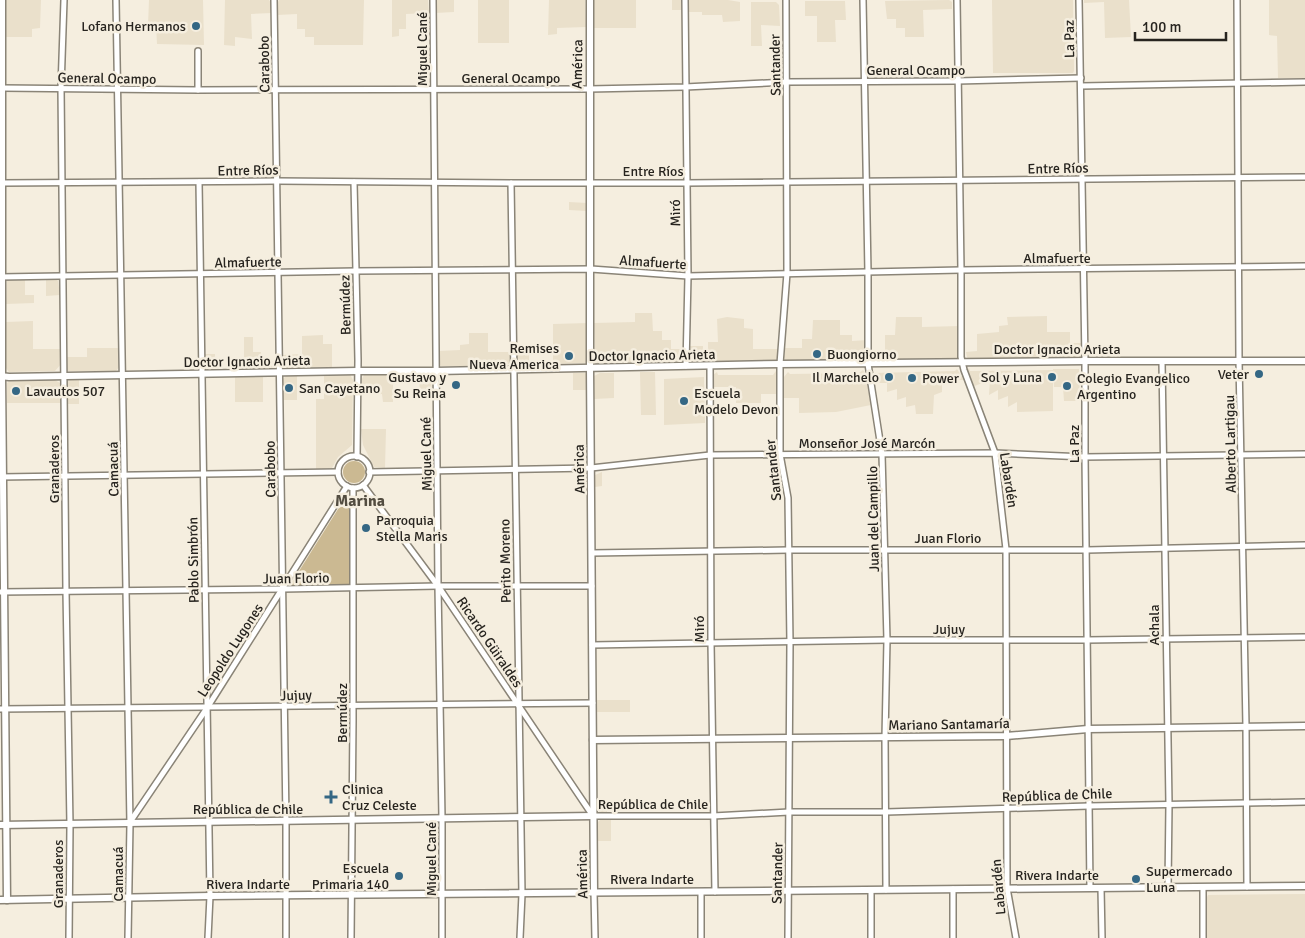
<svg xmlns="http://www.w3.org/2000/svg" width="1305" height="938" font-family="Signika,sans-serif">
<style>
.built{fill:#eae0cb}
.green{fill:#cbb992}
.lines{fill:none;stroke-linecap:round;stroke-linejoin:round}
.minor-casing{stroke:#8a8477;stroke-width:8}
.tertiary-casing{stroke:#8a8477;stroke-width:9}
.minor{stroke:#fff;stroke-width:5}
.tertiary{stroke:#fff;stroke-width:6}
.poi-dot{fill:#346784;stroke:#f5eedf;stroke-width:2}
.labels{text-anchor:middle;stroke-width:5;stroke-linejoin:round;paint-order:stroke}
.poi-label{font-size:14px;fill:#27241f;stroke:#f5eedf;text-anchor:start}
.street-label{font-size:14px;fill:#27241f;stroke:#f5eedf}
.quarter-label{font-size:16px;font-weight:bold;fill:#534d41;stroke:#f5eedf}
</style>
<rect width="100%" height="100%" fill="#f5eedf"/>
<g class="built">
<path d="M6,0H41L40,28L32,29V37H4V3Z"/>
<path d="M149,0H203L204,45L157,44L156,25H148Z"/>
<path d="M225,0H269L271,3L272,13L251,14L252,39L235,37V46L224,45Z"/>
<path d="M279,0H364L363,45H314V37H305V29H297V14L277,15V4Z"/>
<path d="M392,0H428L429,13L406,14V29H399V36L392,37Z"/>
<path d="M435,0H454V12L435,13Z"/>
<rect x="478" y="0" width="31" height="43"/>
<path d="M549,0H585L586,27L557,28V34L548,35Z"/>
<rect x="592" y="0" width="44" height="28"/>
<rect x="672" y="0" width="9" height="10"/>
<path d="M688,0H728L740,2V21L723,22L722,15H702V12H688Z"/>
<path d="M949,0L952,2V9L923,10L924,37H905V28H896V19H887L885,1Z"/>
<path d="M992,0H1073L1074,71L1073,73H993Z"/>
<path d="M1084,0H1129L1131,37L1105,38L1104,2L1084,3Z"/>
<path d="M1269,0H1305V78H1278L1277,36L1269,35Z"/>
<path d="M805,1H845L846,20H835L836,42H817V16H805Z"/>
<path d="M751,2H776L779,5L780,26L761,25L762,46H751Z"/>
<path d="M569,202L587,203V211L569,210Z"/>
<path d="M25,278V295H34V303L6,304L7,281L9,279Z"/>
<path d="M46,278H55L58,281L60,295L46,296Z"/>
<path d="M635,313H652L653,331H662V340H671V349H685L683,361L598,363L595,361L594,323L635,322Z"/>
<path d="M1047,316V332H1070V343H1082V356L1080,359L969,360L967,357L966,352L977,351V334L999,332V326L1008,325L1007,317Z"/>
<path d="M727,317L744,319V328L753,329V349H778L777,358L775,361L693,363L690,359V346H703V349H708V342H718L717,319Z"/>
<path d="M896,317H922V327L960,326V359L958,361L872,360L871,351L885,350V335H895Z"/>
<path d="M813,320H840V335H852V341L867,340V358L864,361L786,362L784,357L785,348H802V339H812Z"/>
<path d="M33,321V349H61V364L55,371L9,372L6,368V322Z"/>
<path d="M588,323L587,361L585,363L553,364V324Z"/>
<path d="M469,333H488V352H511L510,363L506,366H441L439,365L438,351L460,350V345L469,344Z"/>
<path d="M323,335V344H332V367L285,368L283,366L282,355L302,354V336Z"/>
<path d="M244,337H253V352H261V361H276L275,367L244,368Z"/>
<path d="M87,348H119V367L116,371H68L66,368V357H87Z"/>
<path d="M516,349H529V364H520L516,362Z"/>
<path d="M203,354H215V369L205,368L203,365Z"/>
<path d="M969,368L970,371L1053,370V411L1017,412V402L1008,407V396L998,400V390L989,395L990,380L972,387L966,372Z"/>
<path d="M957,369L964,380H942V392L934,395L933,414H916L915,405L906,407V397L897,400V389L887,392V383H873L872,372L873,370L874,373L955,371Z"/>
<path d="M1053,369H1079L1080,401H1064L1063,387H1054Z"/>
<path d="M863,370L865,373L871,405L836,412L799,413V398H784V377L788,372L790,374L859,373Z"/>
<path d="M776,371L778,374V394H761V403H736V387H713V375L717,372L718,375H773Z"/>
<path d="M640,372H655L656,415H641Z"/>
<path d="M573,373H585L587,375L588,390H573Z"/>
<path d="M600,373H614V398L594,399V376Z"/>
<path d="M350,374L353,380L352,445L338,457L332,468L316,470V399H324V375Z"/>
<path d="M393,374V402H383L382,394L362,395V379L364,375Z"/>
<path d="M419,374H428L431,377L432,397H420Z"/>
<path d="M263,376V402H235V377Z"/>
<path d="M286,376H297V400H283V379Z"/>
<path d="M704,377L705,423L664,425V379Z"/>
<path d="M71,378H79V404H67V381Z"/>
<path d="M53,379L60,383V403H7V383L11,380Z"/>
<path d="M361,429H386L385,468L374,467L363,445Z"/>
<path d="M602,472V486L595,487V475Z"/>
<path d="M576,473L587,475L589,487L576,488Z"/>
<path d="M596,700H630V712H597Z"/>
<path d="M607,800V813L599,812V801Z"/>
<path d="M601,819H611V841H597V823Z"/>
<path d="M1305,894V938H1206L1205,901L1208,895Z"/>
</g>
<g class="green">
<circle cx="354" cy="472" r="11"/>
<path d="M345,498H347L351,503L349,584L292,588L289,587Z"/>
</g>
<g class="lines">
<defs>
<g id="minor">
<path d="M64,0L61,88L66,591L70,825L69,938"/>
<path d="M116,0L128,708L130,824L128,938"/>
<path d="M274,0L286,821V938"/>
<path d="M433,0L438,586L442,818V938"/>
<path d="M685,0L688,276L686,366"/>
<path d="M786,0L787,273L780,364V454L788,498L790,643L788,938"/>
<path d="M863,0L868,273V364L882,454L887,640L885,738L886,890"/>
<path d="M957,0L961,270V357L964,370L995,453L1006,549L1007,888L1016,938"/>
<path d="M1079,0L1085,361V457L1090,888"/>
<path d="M1237,0L1239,361L1246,726L1247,887"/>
<path d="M1081,86L1305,82"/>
<path d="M2,88L198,90L589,89L685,87L787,82L957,81L1081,78"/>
<path d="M198,90V51"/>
<path d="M199,182L210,896L208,938"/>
<path d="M354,182L358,360L357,457"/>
<path d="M2,183L277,181L511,183H686L1305,177"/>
<path d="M511,183L522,894L520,938"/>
<path d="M0,277L356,271L591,269L688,276L961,270L1305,266"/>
<path d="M1162,362L1169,804L1168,887"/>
<path d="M710,366L711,643L715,892"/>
<circle cx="354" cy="472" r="16"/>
<path d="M369,472L591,468L710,455L995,453L1085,457L1305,454"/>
<path d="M0,477L338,472"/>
<path d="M363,485L438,586L593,816H713L789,812H886L1089,806L1305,802"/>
<path d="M592,553L788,550H1087L1305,545"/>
<path d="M0,592L283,589L438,586H592"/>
<path d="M592,645L887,640H1087L1305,637"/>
<path d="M0,709L593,703"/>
<path d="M130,822L207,708L347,486"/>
<path d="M1203,887V938"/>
<path d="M1101,888L1102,938"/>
<path d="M871,890V938"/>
<path d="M594,892L595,938"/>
<path d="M701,892V938"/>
<path d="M351,938L353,721V488"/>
<path d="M953,938V889"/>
</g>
<g id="tertiary">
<path d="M2,0V376L7,900"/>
<path d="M590,0V369L594,892"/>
<path d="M0,376L9,377L357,371H436L780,364L1085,361H1305"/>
<path d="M593,740L1006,736L1088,729L1305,726"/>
<path d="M0,825L593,816"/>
<path d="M0,900L210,896L1305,886"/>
</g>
</defs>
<use href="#minor" class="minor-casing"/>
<use href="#tertiary" class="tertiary-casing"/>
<use href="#minor" class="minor"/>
<use href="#tertiary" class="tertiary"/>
</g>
<g class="poi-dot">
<circle cx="196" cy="26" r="5"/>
<circle cx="817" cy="354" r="5"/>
<circle cx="569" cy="356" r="5"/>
<circle cx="1259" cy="374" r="5"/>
<circle cx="889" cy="377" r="5"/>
<circle cx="1052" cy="377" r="5"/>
<circle cx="912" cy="378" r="5"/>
<circle cx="456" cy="385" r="5"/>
<circle cx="1067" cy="386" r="5"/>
<circle cx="289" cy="388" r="5"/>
<circle cx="16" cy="391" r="5"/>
<circle cx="684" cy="401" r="5"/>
<circle cx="366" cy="528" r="5"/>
<path d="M328.5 789.5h5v5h5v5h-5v5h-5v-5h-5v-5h5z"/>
<circle cx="399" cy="876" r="5"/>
<circle cx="1136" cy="879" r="5"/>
</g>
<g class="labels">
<g class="poi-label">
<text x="186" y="31" text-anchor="end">Lofano Hermanos</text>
<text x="559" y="353" text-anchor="end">Remises<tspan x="559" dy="16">Nueva America</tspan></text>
<text x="827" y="359">Buongiorno</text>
<text x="1249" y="379" text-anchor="end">Veter</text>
<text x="446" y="382" text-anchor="end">Gustavo y<tspan x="446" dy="16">Su Reina</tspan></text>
<text x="879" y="382" text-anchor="end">Il Marchelo</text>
<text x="1042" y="382" text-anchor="end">Sol y Luna</text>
<text x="922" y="383">Power</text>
<text x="1077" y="383">Colegio Evangelico<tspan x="1077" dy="16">Argentino</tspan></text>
<text x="299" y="393">San Cayetano</text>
<text x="26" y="396">Lavautos 507</text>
<text x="694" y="398">Escuela<tspan x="694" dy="16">Modelo Devon</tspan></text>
<text x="376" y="525">Parroquia<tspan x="376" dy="16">Stella Maris</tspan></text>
<text x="342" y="794">Clinica<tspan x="342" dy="16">Cruz Celeste</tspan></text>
<text x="389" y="873" text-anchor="end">Escuela<tspan x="389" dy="16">Primaria 140</tspan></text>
<text x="1146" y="876">Supermercado<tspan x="1146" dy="16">Luna</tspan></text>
</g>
<g class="street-label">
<text transform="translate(1069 39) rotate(-91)" y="5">La Paz</text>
<text transform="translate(422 49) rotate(-90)" y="5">Miguel Cané</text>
<text transform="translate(264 64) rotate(-91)" y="5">Carabobo</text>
<text transform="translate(577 64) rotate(-89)" y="5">América</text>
<text transform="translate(775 65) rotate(-91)" y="5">Santander</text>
<text x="916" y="75">General Ocampo</text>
<text transform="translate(107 78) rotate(1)" y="5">General Ocampo</text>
<text x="511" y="83">General Ocampo</text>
<text transform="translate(1058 168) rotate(-1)" y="5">Entre Ríos</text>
<text transform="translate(248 170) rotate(-1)" y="5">Entre Ríos</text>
<text x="653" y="176">Entre Ríos</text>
<text transform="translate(675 213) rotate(-91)" y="5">Miró</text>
<text x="1057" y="263">Almafuerte</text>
<text transform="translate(248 262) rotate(-1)" y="5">Almafuerte</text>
<text transform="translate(653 262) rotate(4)" y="5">Almafuerte</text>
<text transform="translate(345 305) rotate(-91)" y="5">Bermúdez</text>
<text x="1057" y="354">Doctor Ignacio Arieta</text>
<text transform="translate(652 355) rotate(-1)" y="5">Doctor Ignacio Arieta</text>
<text transform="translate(247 361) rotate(-1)" y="5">Doctor Ignacio Arieta</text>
<text x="867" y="448">Monseñor José Marcón</text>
<text transform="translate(1074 444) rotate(-90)" y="5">La Paz</text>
<text transform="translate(1230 444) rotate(-91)" y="5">Alberto Lartigau</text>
<text transform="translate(426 454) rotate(-91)" y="5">Miguel Cané</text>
<text transform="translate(54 469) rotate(-90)" y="5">Granaderos</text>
<text transform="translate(113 469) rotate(-91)" y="5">Camacuá</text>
<text transform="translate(270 469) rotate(-91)" y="5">Carabobo</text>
<text transform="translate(579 469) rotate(-91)" y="5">América</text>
<text transform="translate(773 470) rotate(-96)" y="5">Santander</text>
<text transform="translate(1009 480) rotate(81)" y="5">Labardén</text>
<text transform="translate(873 519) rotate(-91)" y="5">Juan del Campillo</text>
<text x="948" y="543">Juan Florio</text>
<text transform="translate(193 560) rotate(-91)" y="5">Pablo Simbrón</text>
<text transform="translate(505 561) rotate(-91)" y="5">Perito Moreno</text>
<text transform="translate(296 578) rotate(-1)" y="5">Juan Florio</text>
<text transform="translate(1154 625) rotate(-90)" y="5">Achala</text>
<text transform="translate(699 629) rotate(-90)" y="5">Miró</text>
<text x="949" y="634">Jujuy</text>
<text transform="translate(490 642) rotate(56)" y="5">Ricardo Güiraldes</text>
<text transform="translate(230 650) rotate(-57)" y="5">Leopoldo Lugones</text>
<text transform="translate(296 695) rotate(-2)" y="5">Jujuy</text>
<text transform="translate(342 713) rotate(-90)" y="5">Bermúdez</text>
<text transform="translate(949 724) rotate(-1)" y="5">Mariano Santamaría</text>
<text transform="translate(1057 795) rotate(-2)" y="5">República de Chile</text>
<text x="653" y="809">República de Chile</text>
<text x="248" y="814">República de Chile</text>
<text transform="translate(431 859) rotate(-90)" y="5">Miguel Cané</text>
<text transform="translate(777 873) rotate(-89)" y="5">Santander</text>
<text transform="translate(58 874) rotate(-90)" y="5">Granaderos</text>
<text transform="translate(118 874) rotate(-90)" y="5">Camacuá</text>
<text transform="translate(582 874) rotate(-91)" y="5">América</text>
<text x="1057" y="880">Rivera Indarte</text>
<text x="652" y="884">Rivera Indarte</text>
<text x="248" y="889">Rivera Indarte</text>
<text transform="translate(998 887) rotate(-95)" y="5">Labardén</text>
</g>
<g class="quarter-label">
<text x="360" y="506">Marina</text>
</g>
</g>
<path d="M1135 32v8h91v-8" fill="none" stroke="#27241f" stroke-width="2.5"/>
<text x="1142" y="32" font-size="15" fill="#27241f" stroke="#f5eedf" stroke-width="4" paint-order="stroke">100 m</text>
</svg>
